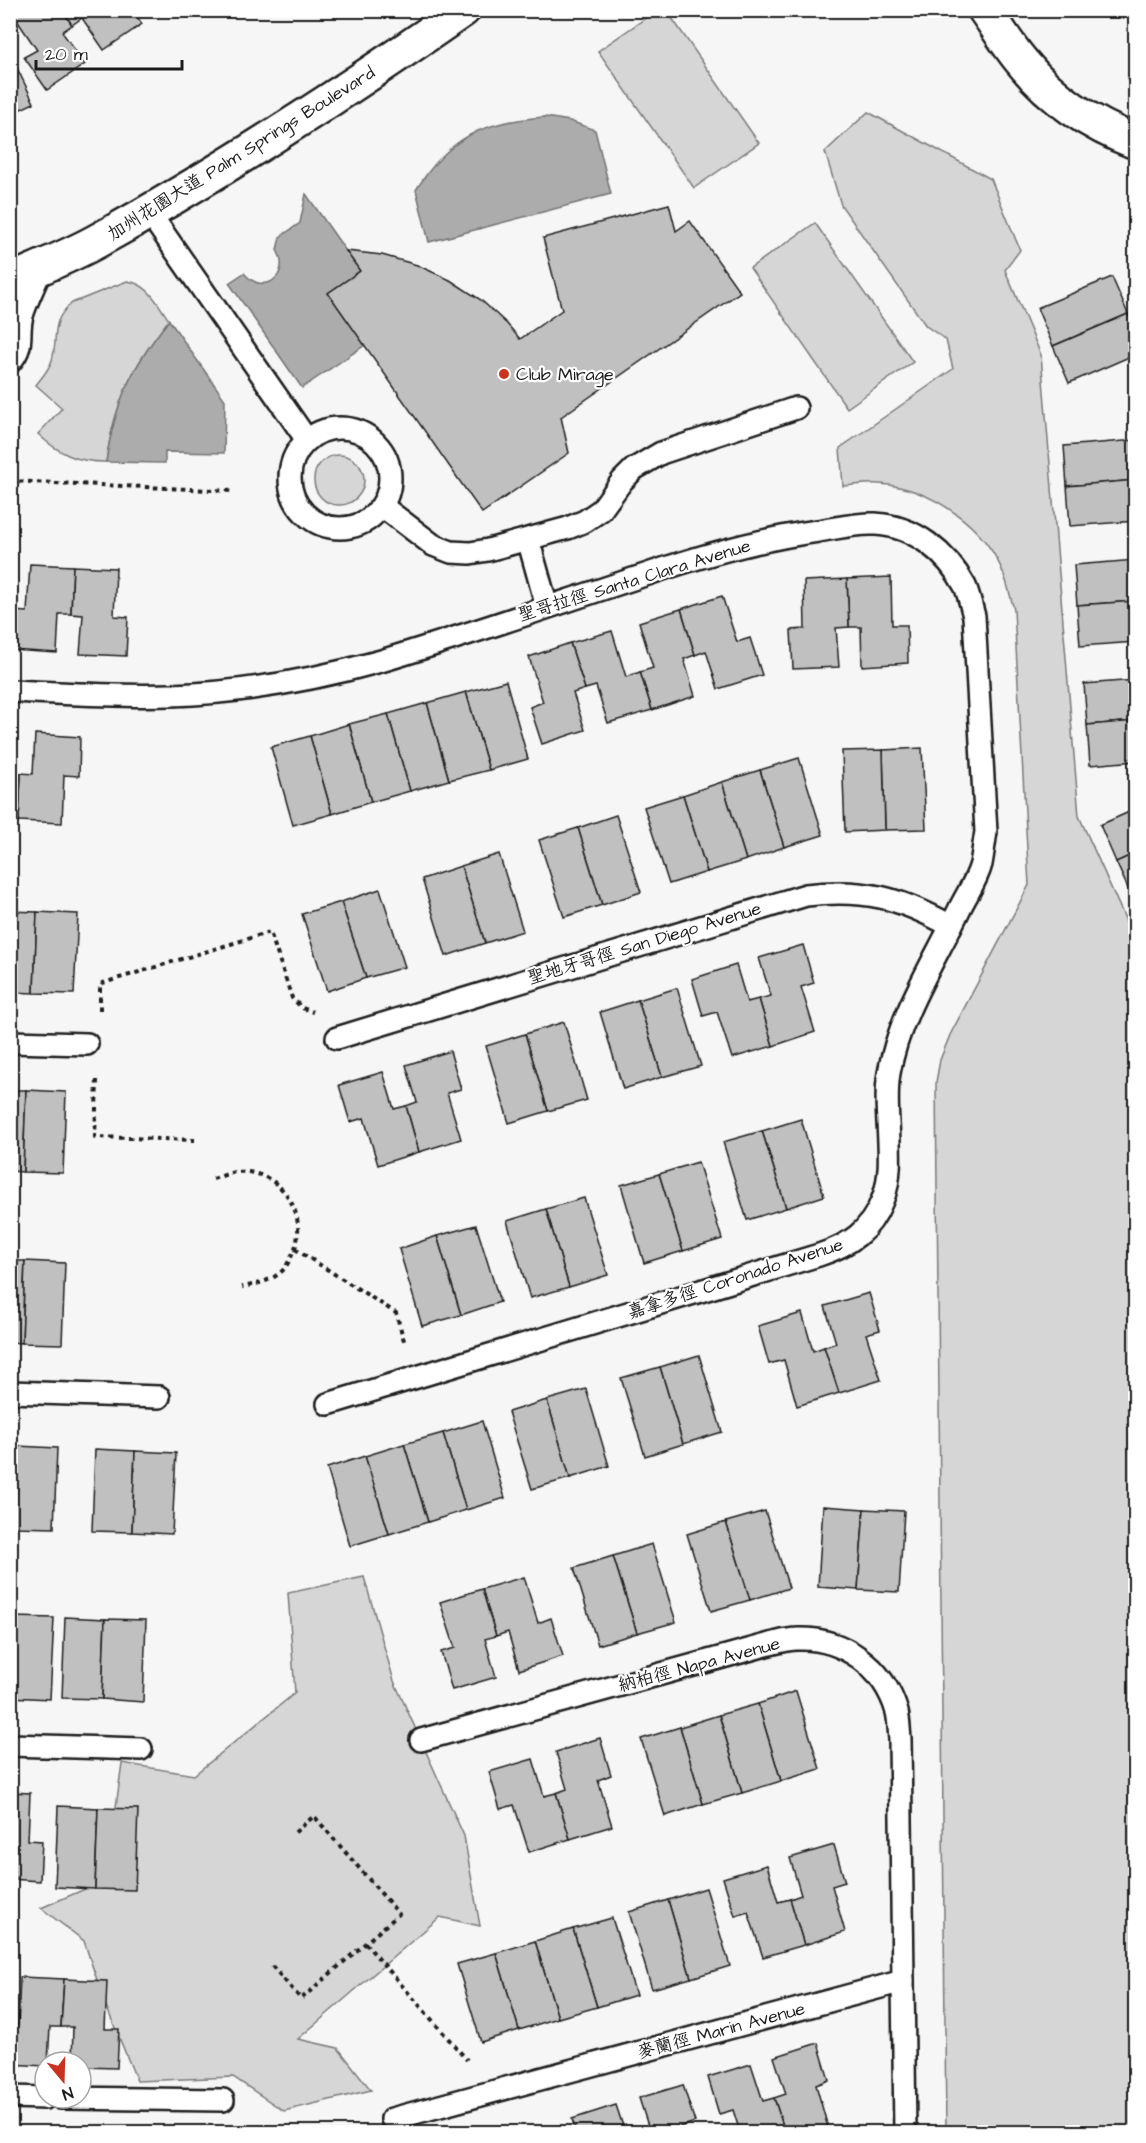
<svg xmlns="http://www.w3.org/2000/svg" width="1146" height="2143" font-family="'Architects Daughter','LXGW WenKai TC',sans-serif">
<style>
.green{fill:#d6d6d6;stroke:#797979;stroke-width:1.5}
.water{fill:#acacac;stroke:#727272;stroke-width:1.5}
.building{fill:#c0c0c0;stroke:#1c1c1c;stroke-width:1.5}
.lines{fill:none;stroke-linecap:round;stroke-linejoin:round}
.lane-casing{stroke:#1c1c1c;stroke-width:26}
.street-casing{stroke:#1c1c1c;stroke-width:38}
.path{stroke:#1c1c1c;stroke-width:4;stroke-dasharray:4.5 4.5;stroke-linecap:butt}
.lane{stroke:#fff;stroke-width:21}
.street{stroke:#fff;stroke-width:33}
.poi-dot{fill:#c8321e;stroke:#fff;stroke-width:2}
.labels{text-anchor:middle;stroke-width:4.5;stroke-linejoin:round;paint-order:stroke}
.street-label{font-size:18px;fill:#1c1c1c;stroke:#fff}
.poi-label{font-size:18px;fill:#1c1c1c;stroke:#fff;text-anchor:start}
</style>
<rect width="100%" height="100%" fill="#f6f6f6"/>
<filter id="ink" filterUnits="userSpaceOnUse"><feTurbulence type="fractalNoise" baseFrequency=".0167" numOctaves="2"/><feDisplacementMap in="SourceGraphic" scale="12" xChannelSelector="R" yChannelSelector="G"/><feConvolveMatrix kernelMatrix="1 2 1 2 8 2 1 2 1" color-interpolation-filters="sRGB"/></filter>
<g filter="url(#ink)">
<g class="green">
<path d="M656,11H667L759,143L694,188L598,51Z"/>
<path d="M868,112L991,179L1020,250L1005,270L1041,355L1079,816L1135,941V2132H946L936,1082L940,1060L950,1035L1029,885L1014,610C1011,598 1008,586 1004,575C986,526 931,488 880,484C868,483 855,485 843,486L840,448L953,369L946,340L926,326L841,205L825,152Z"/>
<path d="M815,223L913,362L847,408L750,268Z"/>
<path d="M127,281C149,284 157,303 169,320C131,368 115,402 106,462C77,462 59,454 38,434L62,408L36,385C42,377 49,370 52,360C59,336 49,322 72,303Z"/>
<circle cx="339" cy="480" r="25"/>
<path d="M364,1577L394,1681L464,1836L480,1926L440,1917L298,2039L338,2048L371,2090L284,2111L233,2077L137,2081L104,2001L84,1941L41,1908L106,1880L122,1763L194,1775L295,1693L288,1593Z"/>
</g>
<g class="water">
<path d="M545,117L570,121L595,130L611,194L429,242L416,190C449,137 483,121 545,117Z"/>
<path d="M306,194L360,271L328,293L365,345L302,388L229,283L244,273C263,297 292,276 277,250L280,237L300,223Z"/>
<path d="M169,320L225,400L224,453L165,452V463L106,462C115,402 131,368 169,320Z"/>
</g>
<g class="building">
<path d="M10,10H63L72,25L62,32L85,64L47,90L24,57L37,50Z"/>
<path d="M63,10H133L142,24L104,50L82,18L72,25Z"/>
<path d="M17,68L34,103L10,114V71Z"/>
<path d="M669,204L676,231L690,221L740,292L561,417L569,453L482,513L328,293L360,271L346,251L382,255L417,265L450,280L481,300L507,324L520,339L562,310L543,238Z"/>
<path d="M1112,277L1128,314L1053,346L1037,308Z"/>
<path d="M1128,314L1136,332V354L1069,383L1053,346Z"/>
<path d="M1136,440V480L1067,486L1064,446Z"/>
<path d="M1136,480V521L1070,526L1067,486Z"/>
<path d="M1136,560V601L1077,605L1074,565Z"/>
<path d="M30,564L73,566L71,614H59L57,653L11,650L13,611L27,612Z"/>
<path d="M73,566L116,568L114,616L128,617L126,656L80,654L83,615L71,614Z"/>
<path d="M891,577L892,625H907L908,663L862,666L861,627H849L847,579Z"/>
<path d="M847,579L849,627L836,628L839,667L793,669L791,630L805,629L804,581Z"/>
<path d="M722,596L737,642L750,638L762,675L718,689L706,651L695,655L681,609Z"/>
<path d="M1136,601V642L1080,646L1077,605Z"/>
<path d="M681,609L695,655L684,659L695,696L652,710L640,672L653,668L639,622Z"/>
<path d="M612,631L626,677L640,672L652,710L608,723L596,686L585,689L570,643Z"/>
<path d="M570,643L585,689L573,693L585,730L542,744L530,707L543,702L529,657Z"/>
<path d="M1136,680V721L1087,725L1084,684Z"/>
<path d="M506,681L528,759L489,770L466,692Z"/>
<path d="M466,692L489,770L449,780L427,703Z"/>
<path d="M427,703L449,780L410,791L388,714Z"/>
<path d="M388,714L410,791L371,802L349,724Z"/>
<path d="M1136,721V761L1090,765L1087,725Z"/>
<path d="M349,724L371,802L332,814L310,736Z"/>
<path d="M35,734L80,737L79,776L64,775L62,823L19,821L21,773L33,774Z"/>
<path d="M310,736L332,814L293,825L271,747Z"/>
<path d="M922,748L926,829L885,830L883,750Z"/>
<path d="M883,750L885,830L845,832L842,751Z"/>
<path d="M799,758L823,835L784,847L760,770Z"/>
<path d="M760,770L784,847L746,860L722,782Z"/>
<path d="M10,773H21L19,821H10Z"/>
<path d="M722,782L746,860L707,872L683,795Z"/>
<path d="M683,795L707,872L669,884L644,807Z"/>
<path d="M1136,809V853L1116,862L1100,825Z"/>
<path d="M616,815L641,892L602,905L578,828Z"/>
<path d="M578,828L602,905L564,917L539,840Z"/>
<path d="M1136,853V898L1133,899L1116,862Z"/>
<path d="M499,854L523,931L485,943L461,866Z"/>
<path d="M461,866L485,943L446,956L422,879Z"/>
<path d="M380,889L405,967L366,978L341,902Z"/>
<path d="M341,902L366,978L327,991L302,914Z"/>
<path d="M10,911L37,912L34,993L10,992Z"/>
<path d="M37,912L78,914L74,994L34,993Z"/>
<path d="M803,945L814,983L801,987L815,1032L773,1046L759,999L771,996L759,958Z"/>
<path d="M736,965L747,1002L759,999L773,1046L732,1058L717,1012L703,1016L692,979Z"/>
<path d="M677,988L701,1066L662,1077L638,1000Z"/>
<path d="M638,1000L662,1077L623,1089L600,1012Z"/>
<path d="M564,1022L587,1100L548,1111L525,1034Z"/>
<path d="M525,1034L548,1111L509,1123L486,1046Z"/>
<path d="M450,1051L461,1089L447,1093L461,1139L419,1152L406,1106L417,1102L406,1065Z"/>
<path d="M383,1072L394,1109L406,1106L419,1152L378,1165L364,1118L350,1122L339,1085Z"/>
<path d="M10,1090H26L23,1172L10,1171Z"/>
<path d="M26,1090L66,1092L63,1173L23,1172Z"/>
<path d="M801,1119L824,1196L786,1208L762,1131Z"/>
<path d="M762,1131L786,1208L747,1220L723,1142Z"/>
<path d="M698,1162L722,1239L683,1251L659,1174Z"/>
<path d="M659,1174L683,1251L644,1263L621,1185Z"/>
<path d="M584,1198L608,1275L569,1287L546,1209Z"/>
<path d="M546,1209L569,1287L530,1298L507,1221Z"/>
<path d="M476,1225L500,1302L461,1315L437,1236Z"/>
<path d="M437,1236L461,1315L422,1326L399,1249Z"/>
<path d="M10,1261H25L22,1343L10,1342Z"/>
<path d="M25,1261L65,1263L62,1344L22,1343Z"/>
<path d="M869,1293L880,1330L866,1334L881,1380L839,1393L824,1347L836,1343L825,1306Z"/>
<path d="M802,1313L813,1351L824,1347L839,1393L797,1406L784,1360L769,1364L758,1326Z"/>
<path d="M699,1355L722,1432L683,1444L660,1367Z"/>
<path d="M660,1367L683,1444L645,1456L621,1378Z"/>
<path d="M586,1389L609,1466L570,1478L547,1400Z"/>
<path d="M547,1400L570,1478L532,1489L508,1412Z"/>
<path d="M482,1421L505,1498L466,1510L443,1433Z"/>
<path d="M443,1433L466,1510L428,1522L404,1444Z"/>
<path d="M404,1444L428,1522L389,1534L365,1456Z"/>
<path d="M10,1446H17L13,1527H10Z"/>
<path d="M17,1446L57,1448L54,1528L13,1527Z"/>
<path d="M95,1449L135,1451L132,1532L92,1531Z"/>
<path d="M135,1451L176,1453L172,1534L132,1532Z"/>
<path d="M365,1456L389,1534L350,1546L327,1468Z"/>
<path d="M823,1506L864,1509L858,1590L818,1587Z"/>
<path d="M864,1509L904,1511L899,1592L858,1590Z"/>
<path d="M765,1511L789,1588L750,1600L726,1522Z"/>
<path d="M726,1522L750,1600L711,1611L687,1534Z"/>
<path d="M652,1544L676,1622L637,1633L613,1556Z"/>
<path d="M613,1556L637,1633L598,1645L574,1568Z"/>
<path d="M524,1577L538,1623L551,1618L563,1656L519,1670L508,1632L496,1636L482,1589Z"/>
<path d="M482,1589L496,1636L485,1639L496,1677L452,1690L441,1652L455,1648L440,1602Z"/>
<path d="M10,1617H13L10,1671Z"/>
<path d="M13,1617L54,1618L50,1699L10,1697Z"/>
<path d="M65,1617L105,1619L102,1699L62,1698Z"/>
<path d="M105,1619L146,1620L143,1702L102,1699Z"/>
<path d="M796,1691L820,1769L781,1781L758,1704Z"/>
<path d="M758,1704L781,1781L742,1793L719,1715Z"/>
<path d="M719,1715L742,1793L703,1804L680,1727Z"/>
<path d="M680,1727L703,1804L665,1816L641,1739Z"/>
<path d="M600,1738L611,1775L598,1780L612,1826L570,1839L556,1793L567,1789L556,1752Z"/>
<path d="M533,1759L544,1796L556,1793L570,1839L529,1852L514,1805L500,1809L489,1772Z"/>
<path d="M10,1792L30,1793L28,1840L42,1841L40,1881L10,1879Z"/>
<path d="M58,1806L98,1808L95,1889L55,1887Z"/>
<path d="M98,1808L138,1809L135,1890L95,1889Z"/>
<path d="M834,1845L845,1882L832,1886L845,1932L804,1945L790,1899L801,1895L790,1858Z"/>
<path d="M767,1865L778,1902L790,1899L804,1945L763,1957L748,1912L735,1916L723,1878Z"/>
<path d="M706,1888L730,1966L691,1978L668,1900Z"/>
<path d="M668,1900L691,1978L652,1989L629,1912Z"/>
<path d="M612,1918L636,1995L597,2007L573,1929Z"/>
<path d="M573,1929L597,2007L558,2018L535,1941Z"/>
<path d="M535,1941L558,2018L519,2030L496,1953Z"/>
<path d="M496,1953L519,2030L481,2042L457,1964Z"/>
<path d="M20,1977L64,1979L61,2027H50L48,2062H45V2066L10,2064V2025H18Z"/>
<path d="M64,1979L107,1981L105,2029H119L117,2068L81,2067V2062H72L73,2027H61Z"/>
<path d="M818,2043L829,2080L816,2085L829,2131L823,2132H785L774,2098L786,2094L774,2057Z"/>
<path d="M751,2064L763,2101L774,2098L785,2132H740L733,2110L719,2114L708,2077Z"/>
<path d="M683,2085L695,2122L680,2127L682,2132H650L639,2098Z"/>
<path d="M616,2105L625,2132H576L572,2119Z"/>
</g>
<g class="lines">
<defs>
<g id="lane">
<path d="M148,211L307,440"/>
<path d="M10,362C25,346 17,334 22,316C27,299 36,283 42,266"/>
<circle cx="340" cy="478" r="50"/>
<path d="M382,506L433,545L451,552L470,553L488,550L568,528L585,521L601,510L622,481L634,469L661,453L796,408"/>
<path d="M528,539L547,607"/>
<path d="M10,691C64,693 118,697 171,695C242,693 313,680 381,661C471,634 559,603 648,574C704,555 760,539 818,531C837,528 857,523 875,524C915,526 947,553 965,586C969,595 971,606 974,616L986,832C984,843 983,854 981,864C977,880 966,895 959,910C934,962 899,1015 889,1073C882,1113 898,1165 882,1201C870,1231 850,1245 819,1255L328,1404"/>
<path d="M337,1038L806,895C865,888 900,898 951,926"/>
<path d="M10,1042L87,1044"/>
<path d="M10,1392L159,1397"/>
<path d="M421,1740L770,1644C779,1642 788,1639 797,1639C843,1637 884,1667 897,1712C899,1720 899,1730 900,1739L903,1981"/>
<path d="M10,1745L141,1749"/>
<path d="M10,2097L45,2098"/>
<path d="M61,2098L223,2100"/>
<path d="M392,2119L903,1981L905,2132"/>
</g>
<g id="street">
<path d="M985,10C998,28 1009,47 1023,63C1053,100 1092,125 1136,142"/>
<path d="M10,281C39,268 70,256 97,241C224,171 345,92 463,10"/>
</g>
</defs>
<use href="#lane" class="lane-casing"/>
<use href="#street" class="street-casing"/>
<g class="path">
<path d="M10,481L234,491"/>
<path d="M100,1010V984L270,932L292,998L302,1008L313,1012"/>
<path d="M97,1080L95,1137L195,1140"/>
<path d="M213,1179C220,1177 228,1173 235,1172C281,1167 313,1217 291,1257C289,1260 287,1266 284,1269C273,1281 257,1284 242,1287"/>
<path d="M295,1249L396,1313L405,1344"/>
<path d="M365,1943L467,2060"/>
<path d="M272,1966L301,1999L399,1914L314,1816L293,1834"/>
</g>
<use href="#lane" class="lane"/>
<use href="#street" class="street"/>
</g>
</g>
<circle class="poi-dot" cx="504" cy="374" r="6"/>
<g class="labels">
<g class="street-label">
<text transform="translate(241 153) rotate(-32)" y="6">加州花園大道 Palm Springs Boulevard</text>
<text transform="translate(634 580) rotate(-17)" y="6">聖哥拉徑 Santa Clara Avenue</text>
<text transform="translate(644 943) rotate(-17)" y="6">聖地牙哥徑 San Diego Avenue</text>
<text transform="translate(735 1278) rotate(-18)" y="6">嘉拿多徑 Coronado Avenue</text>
<text transform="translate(699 1664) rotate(-15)" y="6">納柏徑 Napa Avenue</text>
<text transform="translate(721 2030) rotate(-15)" y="6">麥蘭徑 Marin Avenue</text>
</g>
<g class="poi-label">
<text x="516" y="380">Club Mirage</text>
</g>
</g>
<rect width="1146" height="2143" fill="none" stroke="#fff" stroke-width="36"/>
<rect x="18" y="18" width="1110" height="2107" fill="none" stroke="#1c1c1c" stroke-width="2" filter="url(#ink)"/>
<g transform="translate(63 2080) rotate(161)"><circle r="28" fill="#ffffff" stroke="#a4a4a4" stroke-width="1.5"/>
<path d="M0-4.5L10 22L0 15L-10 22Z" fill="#c8321e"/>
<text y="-9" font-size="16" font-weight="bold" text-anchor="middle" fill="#1c1c1c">N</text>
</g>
<path d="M36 60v9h146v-9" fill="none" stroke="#1c1c1c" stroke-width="3"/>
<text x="45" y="60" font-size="18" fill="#1c1c1c" stroke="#ffffff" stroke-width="4.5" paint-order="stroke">20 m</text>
</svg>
